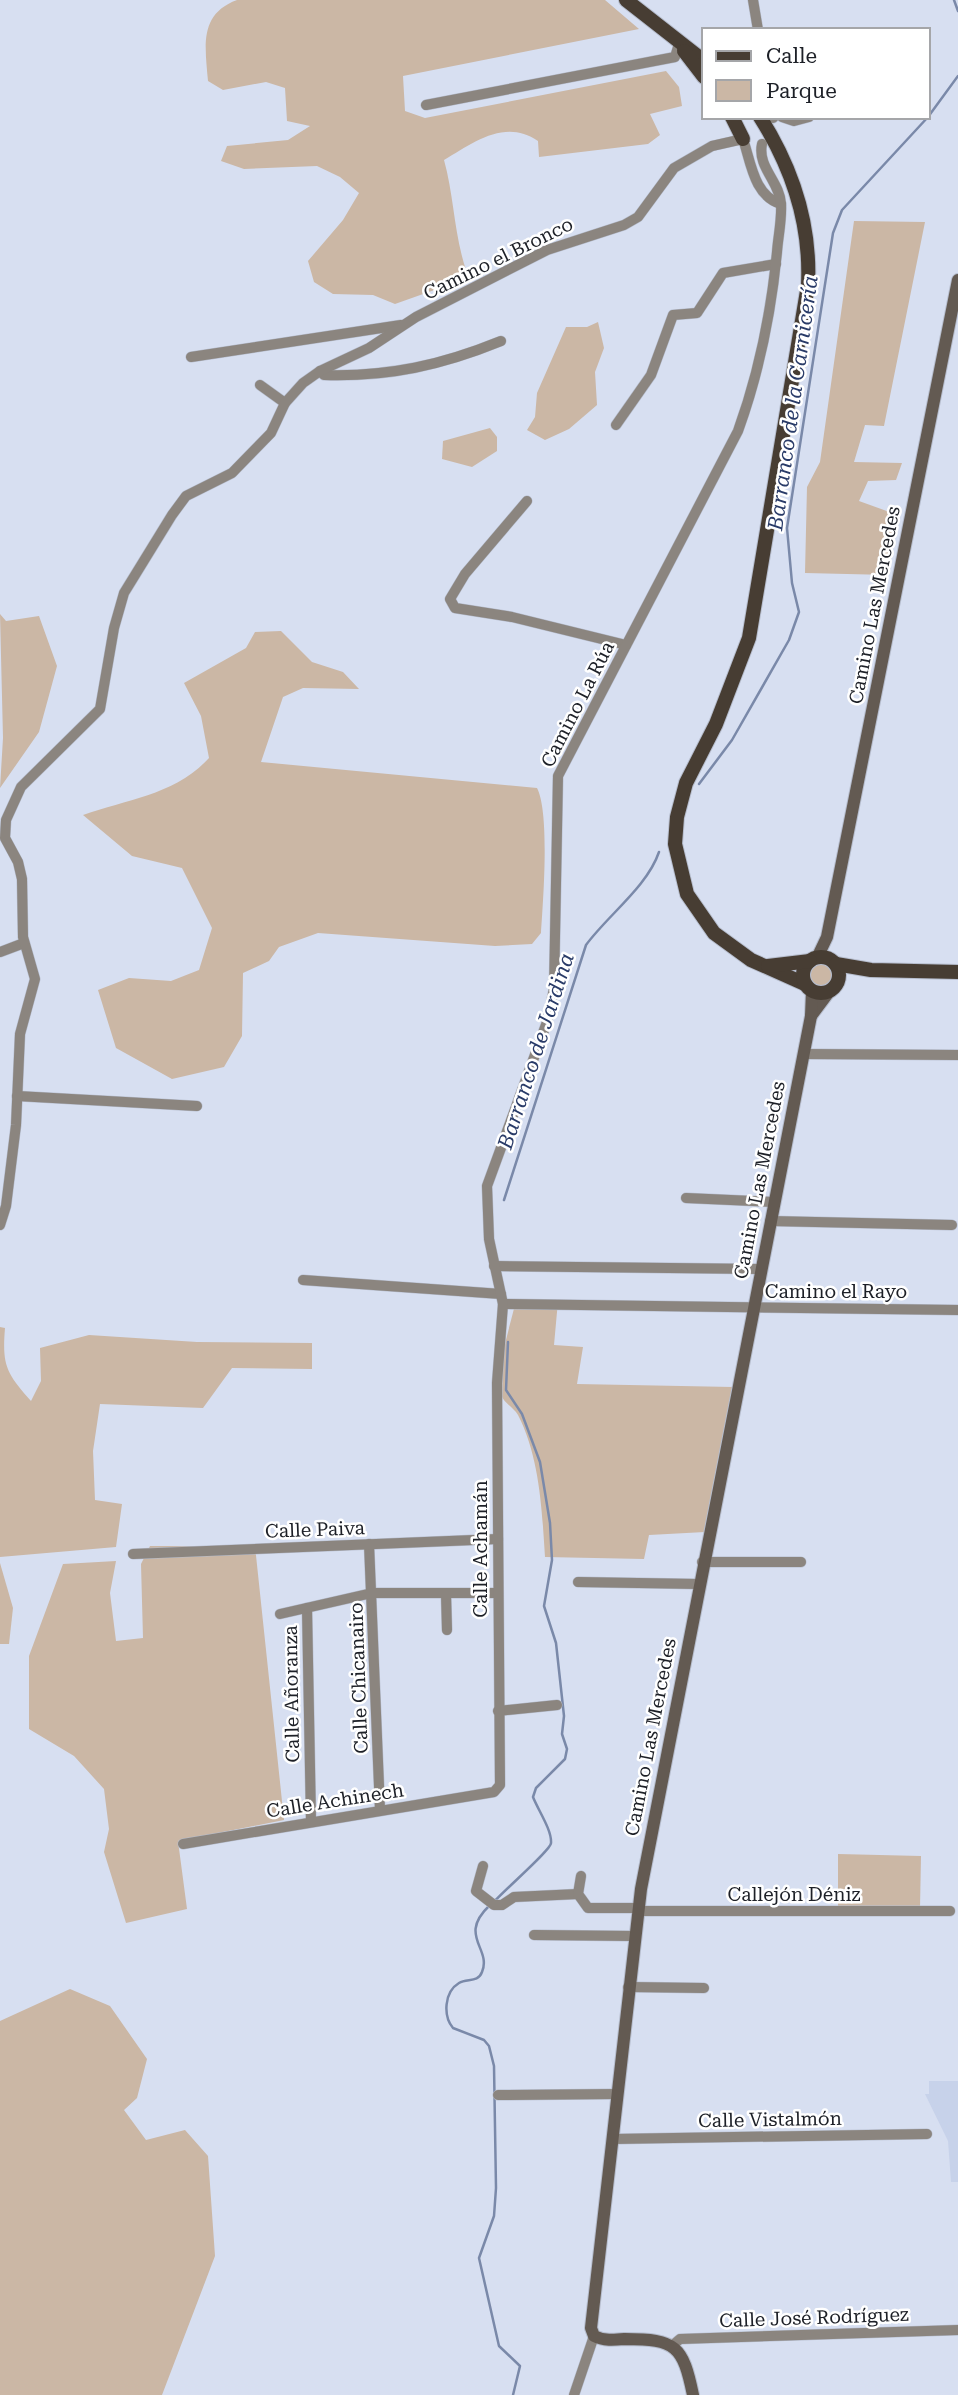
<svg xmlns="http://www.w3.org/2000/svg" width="958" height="2395" font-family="'Roboto Serif',serif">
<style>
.built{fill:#c7d2ea}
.green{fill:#cbb7a5}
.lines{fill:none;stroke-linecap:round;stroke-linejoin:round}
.stream{stroke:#7a89a9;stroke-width:2.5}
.minor-casing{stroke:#b6bdcd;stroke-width:11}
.secondary-casing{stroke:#b6bdcd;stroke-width:14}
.primary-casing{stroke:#b6bdcd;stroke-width:16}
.minor{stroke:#8b857f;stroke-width:10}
.secondary{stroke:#635a52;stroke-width:12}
.primary{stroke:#473d33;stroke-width:14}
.labels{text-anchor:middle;stroke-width:5;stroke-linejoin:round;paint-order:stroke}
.street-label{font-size:19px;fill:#1d2027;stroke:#fff}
.water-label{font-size:21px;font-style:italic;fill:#293b68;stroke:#fff}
</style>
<rect width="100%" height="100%" fill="#d7dff1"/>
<path class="built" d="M929,2081H958V2182H951L948,2141L925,2094H929Z"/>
<g class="green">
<path d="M237,0H605L639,29L403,76L405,111L425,118L666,71L679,87L682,106L650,114L660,135L648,144L539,157L538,141C505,118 473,143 444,160C454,196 454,234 466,270L440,288L395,304L373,295L333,294L314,282L308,261L343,220L359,193L340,177L317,166L244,169L221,161L227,146L288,140L310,126L287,121L285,88L266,82L223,90L208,81C205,46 199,14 237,0Z"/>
<path d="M854,221L925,222L884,426L865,425L854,462L902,463L896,480L868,481L859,501L895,514L889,575L805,573L807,487L820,462Z"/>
<path d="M598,322L604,348L595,372L597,405L569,429L545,440L527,430L535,417L537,393L566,327H587Z"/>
<path d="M490,428L497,437V451L472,467L442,459L443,441Z"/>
<path d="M0,614L6,621L39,616L57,666L39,732L0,788L3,738Z"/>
<path d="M281,631L312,662L343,672L359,689L303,688L283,697L261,762L537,788C550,813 543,902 541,933L532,944L495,946L318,933L279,947L269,961L243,973L242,1036L224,1067L172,1079L116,1048L98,990L129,978L171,981L199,970L212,928L182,868L132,856L83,815C128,799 175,795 209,758L201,716L184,683L246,648L255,632Z"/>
<circle cx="820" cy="974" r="12"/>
<path d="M516,1300L558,1301L554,1345L583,1347L577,1384L733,1387L705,1532L649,1535L644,1559L545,1557C542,1511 540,1458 518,1415C514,1408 504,1403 501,1395C493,1378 512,1320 516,1300Z"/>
<path d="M0,1327L5,1328C2,1365 6,1373 31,1401L41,1381L40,1348L89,1335L197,1342L312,1343V1369L232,1368L203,1408L100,1404L93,1451L95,1500L122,1504L116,1547L0,1557Z"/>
<path d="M150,1546H255L284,1820L178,1841L187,1909L126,1923L104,1852L109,1829L104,1789L74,1756L29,1729V1656L63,1564L116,1561L110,1593L116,1641L143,1638L141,1564Z"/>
<path d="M0,1563L13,1608L9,1644H0Z"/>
<path d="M838,1854L921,1856L920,1908L838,1912Z"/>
<path d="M70,1989L110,2006L147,2059L137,2098L124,2110L146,2140L185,2130L208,2156L215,2256L162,2395H0V2021Z"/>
</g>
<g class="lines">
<g class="stream">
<path d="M954,0L958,11"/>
<path d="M928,117L958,76"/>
<path d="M699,784L732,740L789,640L799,612L792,583L787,528L833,233L842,210L928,117"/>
<path d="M504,1200L586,945C608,915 647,887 659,852"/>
<path d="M494,1902C502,1892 551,1850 551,1843C552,1830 538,1810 533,1797L536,1788L565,1759L567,1749L562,1734L564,1716L556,1643L544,1606L552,1560L550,1523L540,1462L522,1414L506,1390L508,1342"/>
<path d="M490,1905C457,1936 492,1948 482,1972C478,1983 467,1978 459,1983C444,1992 443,2016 453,2028L484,2040L489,2046L494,2066L496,2188L494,2216L479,2258L499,2346L520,2366L513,2395"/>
</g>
<defs>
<g id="minor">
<path d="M753,0L758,30"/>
<path d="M426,105L675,57L679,44"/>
<path d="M782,117L794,121L809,117"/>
<path d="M773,118L774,117"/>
<path d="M191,357L401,325"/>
<path d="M320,371L324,375C389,377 442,365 501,341"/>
<path d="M260,385L285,403"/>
<path d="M616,425L651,375L673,315L697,313L723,273L776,264"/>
<path d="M527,501L465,574L450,599L455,608L512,617L626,645"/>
<path d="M0,952L24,943"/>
<path d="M804,1054L958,1055"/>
<path d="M17,1096L197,1106"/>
<path d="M686,1198L774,1202"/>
<path d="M770,1221L952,1225"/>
<path d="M0,1225L6,1206L16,1125L20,1034L35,979L23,937L22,879L18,862L5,838L6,820L21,787L100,709L114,628L124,593L172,515L186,496L232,473L271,433L285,403L303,383L320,371L369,348L416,317L547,250L624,225L638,217L674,168L712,146L743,139C751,163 754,196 781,204"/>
<path d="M494,1266L761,1269"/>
<path d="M303,1280L501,1294"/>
<path d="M503,1304L958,1310"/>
<path d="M369,1544L380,1810"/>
<path d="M133,1554L498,1539"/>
<path d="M702,1562H801"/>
<path d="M578,1582L698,1584"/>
<path d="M446,1594L447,1630"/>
<path d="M307,1608L311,1821"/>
<path d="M280,1614L372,1593H497"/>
<path d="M498,1711L557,1705"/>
<path d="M183,1844L494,1792L500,1785L497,1383L503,1304L489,1239L487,1186L547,1022L554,989L558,776L738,431C759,373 771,314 777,252C778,237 782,220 781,204C780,182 757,167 762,144"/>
<path d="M483,1866L476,1891L494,1905H502L514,1897L578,1894"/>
<path d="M581,1876L578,1894L588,1908H638"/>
<path d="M638,1911H950"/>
<path d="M534,1935L634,1936"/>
<path d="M628,1987L704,1988"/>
<path d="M498,2095L617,2094"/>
<path d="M613,2139L927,2134"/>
<path d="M673,2345L680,2339L958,2330"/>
<path d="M574,2395L594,2336"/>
</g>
<g id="secondary">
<path d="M817,958L827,937L958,280"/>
<path d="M811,1016L829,992"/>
<path d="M693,2395C683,2346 676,2339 625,2339C614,2340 604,2341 594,2336L591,2328L641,1889L811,1016L812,991"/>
</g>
<g id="primary">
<path d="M626,0L704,61"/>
<path d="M684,51L704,77"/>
<path d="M732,117L743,139"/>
<path d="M760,117C793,169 811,224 808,285L749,638L716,724L686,783L677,817L675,844L687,894L714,933L751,960L805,984"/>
<circle cx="821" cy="975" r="18"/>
<path d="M836,964L871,970L958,972"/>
<path d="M768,966L810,961"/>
</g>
</defs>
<use href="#minor" class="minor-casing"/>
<use href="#secondary" class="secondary-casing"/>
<use href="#primary" class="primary-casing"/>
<use href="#minor" class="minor"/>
<use href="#secondary" class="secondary"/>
<use href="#primary" class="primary"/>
</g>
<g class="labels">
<g class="street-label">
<text transform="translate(498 258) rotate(-26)" y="7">Camino el Bronco</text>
<text transform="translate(874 605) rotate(-79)" y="7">Camino Las Mercedes</text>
<text transform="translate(577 704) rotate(-63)" y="7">Camino La Rúa</text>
<text transform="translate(759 1180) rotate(-79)" y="7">Camino Las Mercedes</text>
<text x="836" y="1298">Camino el Rayo</text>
<text transform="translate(315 1529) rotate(-2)" y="7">Calle Paiva</text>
<text transform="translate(480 1549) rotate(-90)" y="7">Calle Achamán</text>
<text transform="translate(358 1678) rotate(-92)" y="7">Calle Chicanairo</text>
<text transform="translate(291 1694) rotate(-91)" y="7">Calle Añoranza</text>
<text transform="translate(650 1737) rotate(-79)" y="7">Camino Las Mercedes</text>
<text transform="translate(335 1800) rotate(-9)" y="7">Calle Achinech</text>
<text x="794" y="1901">Callejón Déniz</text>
<text transform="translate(770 2119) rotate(-1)" y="7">Calle Vistalmón</text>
<text transform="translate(814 2317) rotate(-2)" y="7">Calle José Rodríguez</text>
</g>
<g class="water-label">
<text transform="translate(793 403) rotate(-82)" y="7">Barranco de la Carnicería</text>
<text transform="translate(536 1051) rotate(-72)" y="7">Barranco de Jardina</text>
</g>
</g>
<rect x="702" y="28" width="228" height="91" fill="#ffffff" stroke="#a5a6a9" stroke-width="2"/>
<rect x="716" y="51" width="35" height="10" fill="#473d33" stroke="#a5a6a9" stroke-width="2"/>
<text x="766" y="63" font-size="21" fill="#1d2027">Calle</text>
<rect x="716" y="80" width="35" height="21" fill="#cbb7a5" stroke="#a5a6a9" stroke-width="2"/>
<text x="766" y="98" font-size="21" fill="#1d2027">Parque</text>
</svg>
